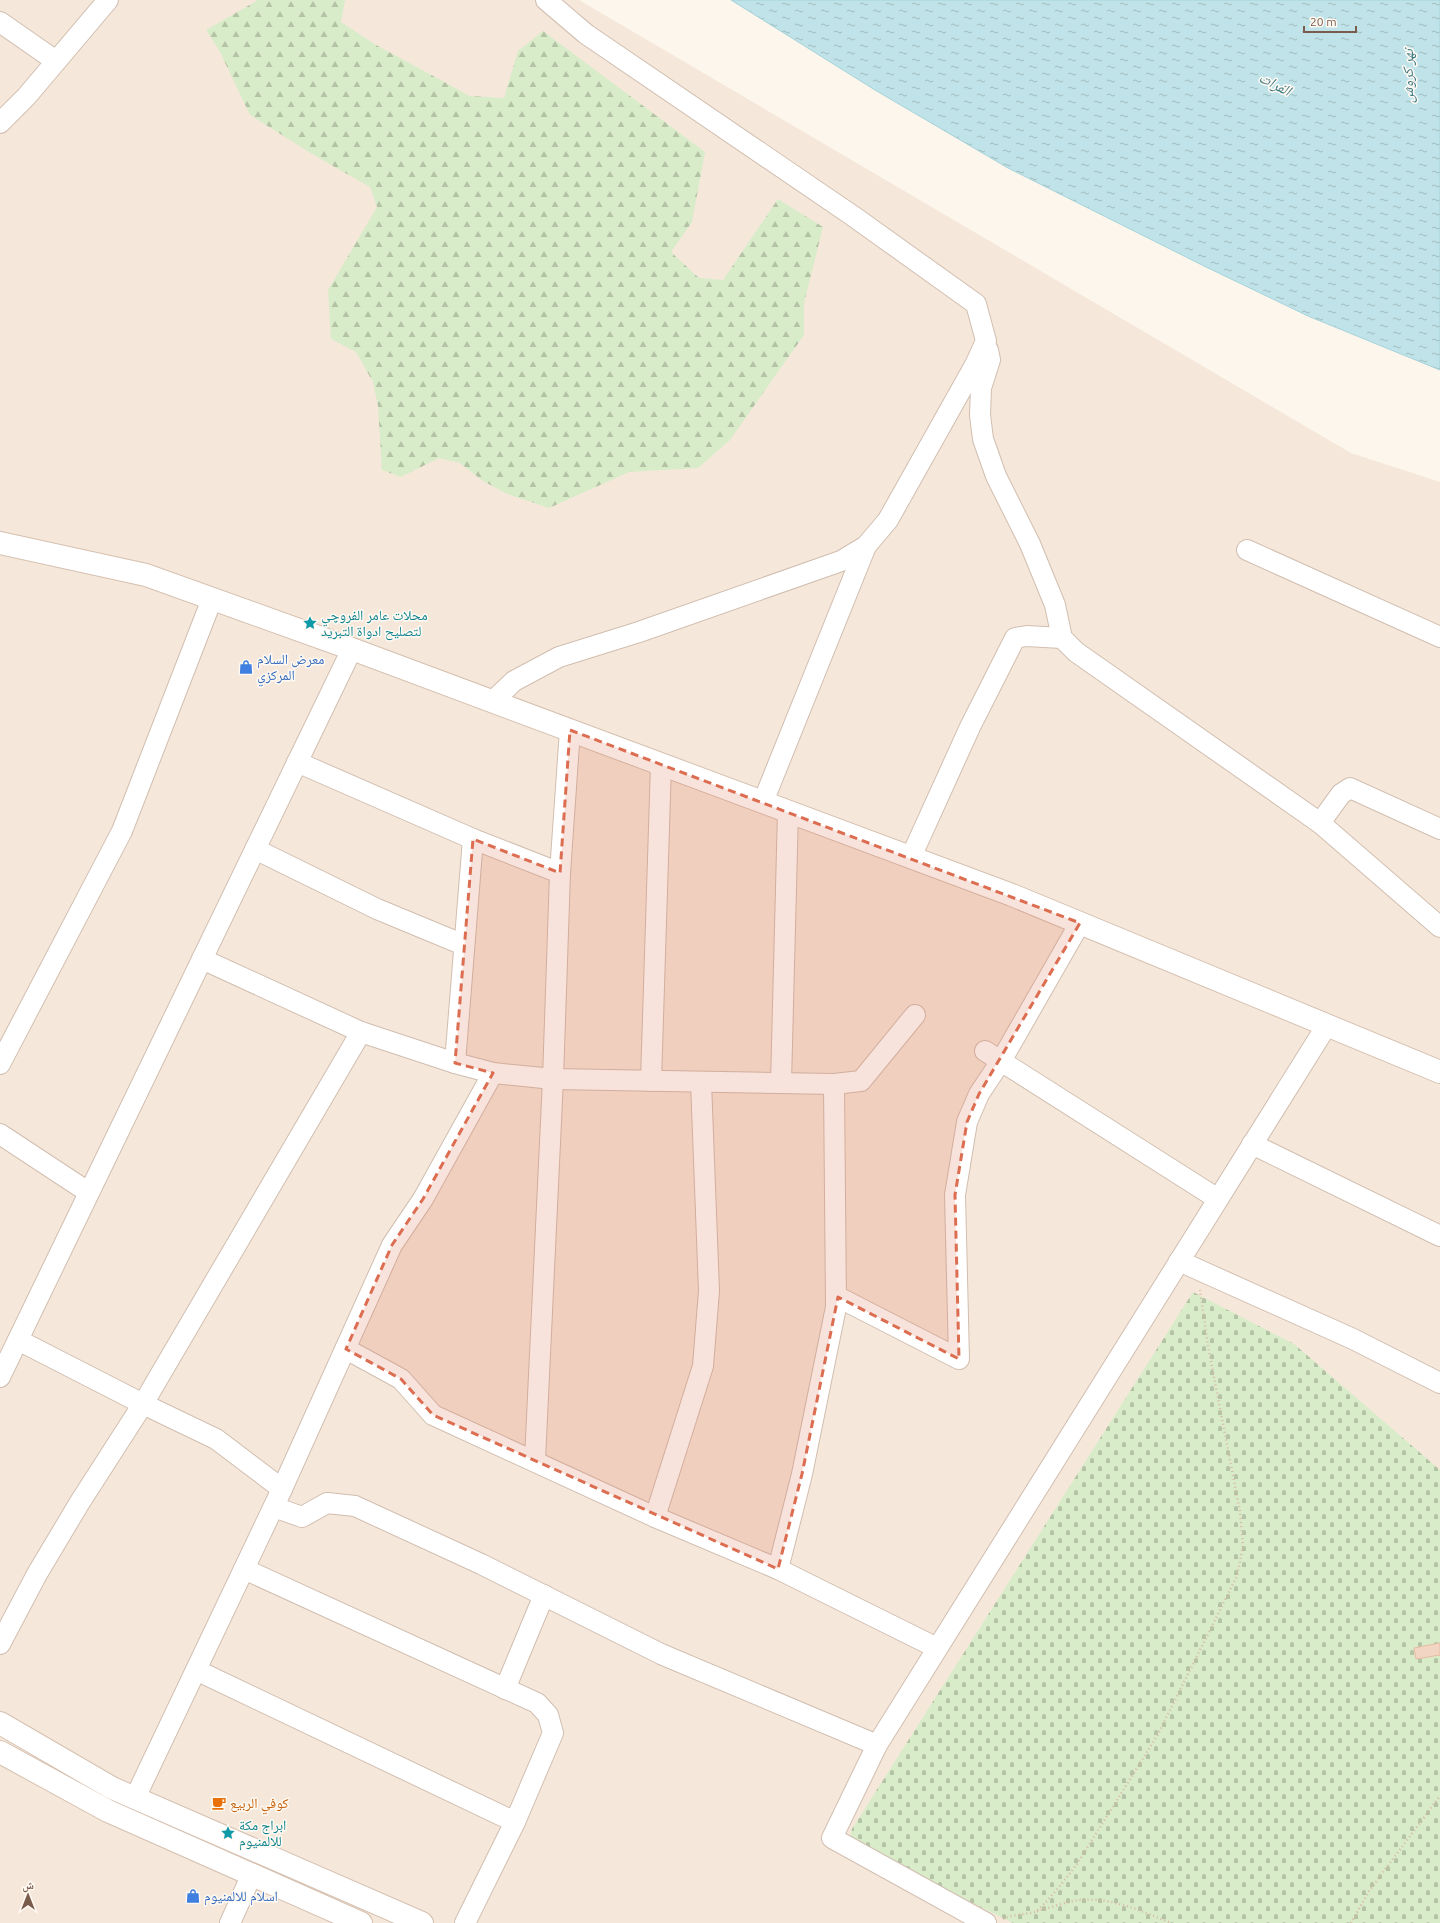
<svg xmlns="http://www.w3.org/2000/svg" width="1440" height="1923" font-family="Ubuntu,'Noto Naskh Arabic',sans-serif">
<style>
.residential{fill:#f5e8da}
.forest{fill:url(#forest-firs)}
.cemetery{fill:url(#cemetery-stones)}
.water{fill:url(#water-ripples);stroke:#a5d3da}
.building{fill:#f3d5c3;stroke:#e6bba3}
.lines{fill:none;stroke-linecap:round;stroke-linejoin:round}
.street-casing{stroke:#d1beb0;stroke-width:22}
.secondary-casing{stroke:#d6c0b0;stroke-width:24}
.path{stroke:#d9b8a5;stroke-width:2.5;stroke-dasharray:1 3;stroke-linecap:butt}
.street{stroke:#fff;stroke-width:20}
.secondary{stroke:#fff;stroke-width:22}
.marked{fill:#dc6d51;fill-opacity:0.2;stroke:#dc6d51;stroke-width:3;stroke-dasharray:8 5;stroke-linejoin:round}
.labels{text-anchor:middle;stroke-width:3;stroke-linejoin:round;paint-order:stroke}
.culture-label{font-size:14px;fill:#0d838f;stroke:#fffaf3;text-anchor:start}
.shop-label{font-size:14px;fill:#366cbe;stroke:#fffaf3;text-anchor:start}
.food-label{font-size:14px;fill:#c56008;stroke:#fffaf3;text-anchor:start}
.water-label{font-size:15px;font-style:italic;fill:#437c86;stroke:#fffaf3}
</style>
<defs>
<pattern id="forest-firs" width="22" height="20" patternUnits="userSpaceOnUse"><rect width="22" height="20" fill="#d8ecc9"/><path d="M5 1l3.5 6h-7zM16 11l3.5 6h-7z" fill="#b4c2a5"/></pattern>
<pattern id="cemetery-stones" width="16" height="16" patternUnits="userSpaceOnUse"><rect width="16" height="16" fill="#d8ecc9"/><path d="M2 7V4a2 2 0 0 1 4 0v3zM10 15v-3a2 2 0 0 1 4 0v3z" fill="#b4c2a5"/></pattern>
<pattern id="water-ripples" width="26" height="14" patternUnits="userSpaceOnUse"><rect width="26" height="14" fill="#bfe3e8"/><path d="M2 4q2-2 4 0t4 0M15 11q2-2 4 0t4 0" fill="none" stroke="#a0bbbe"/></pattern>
</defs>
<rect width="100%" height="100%" fill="#fdf6ec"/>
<path class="residential" d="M0,0H579L1351,453L1440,482V1923H0Z"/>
<path class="forest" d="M258,0H345L341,22L376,45L470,96L504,98L518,51L543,31L705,152L692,222L671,252L699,278L723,280L778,199L823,227L804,303V335L730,440L698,468L629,472L549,508L507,494L483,481L460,463L439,458L401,477L382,470L378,406L373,382L356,352L331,339L328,290L377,207L370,187L317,157L250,115L220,52L206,30Z"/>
<path class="cemetery" d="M1193,1292L1294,1344L1440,1470V1923H1013L849,1842L852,1829Z"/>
<path class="water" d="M731,0H1440V370L1308,316L1204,266L1008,168L875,90Z"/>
<path class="building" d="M1440,1643V1655L1416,1659L1414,1648Z"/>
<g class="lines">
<defs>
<g id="street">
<path d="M0,22L56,61"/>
<path d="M0,123L26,97L108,0"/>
<path d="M988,350L990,360L981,388L980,415L983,439L996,476L1030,544L1055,605L1062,638L1076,652L1320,823L1341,794L1350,788L1440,829"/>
<path d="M1247,550L1440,637"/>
<path d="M493,701L514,681L559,657L639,632L841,561L866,546L888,520L975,365L986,341L976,304L853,216L586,34L546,0"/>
<path d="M297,762L473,839L560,873"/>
<path d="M763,802L866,546"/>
<path d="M1320,823L1440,927"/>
<path d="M255,849L377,909L464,945"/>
<path d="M911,857L970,727L1015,638L1027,636L1062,638"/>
<path d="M202,959L361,1032L455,1063L493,1073L553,1079L834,1084L861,1081L915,1015"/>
<path d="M985,1051L1218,1199"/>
<path d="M455,1063L473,839"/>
<path d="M0,1064L122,831L212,599"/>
<path d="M651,1081L661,764"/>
<path d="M781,1083L788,811"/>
<path d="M0,1134L88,1192"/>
<path d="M1252,1144L1440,1236"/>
<path d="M1179,1261L1353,1339L1440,1383"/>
<path d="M836,1296L959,1359L955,1195L967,1122L979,1094L1001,1061L1080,923"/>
<path d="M346,1349L401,1379L433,1415L655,1517L778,1569L937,1648"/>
<path d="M0,1377L352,649"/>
<path d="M535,1460L553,1079L560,873L570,730"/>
<path d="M282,1489L216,1439L143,1404L361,1032"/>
<path d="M274,1507L302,1517L327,1503L355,1506L481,1564L661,1654L877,1745"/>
<path d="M655,1517L703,1366L709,1291L701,1082"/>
<path d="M244,1569L537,1703L548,1715L553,1733L515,1822L465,1923"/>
<path d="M778,1569L802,1474L836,1307L834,1084"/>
<path d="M0,1644L37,1574L80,1502L143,1404L18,1340"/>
<path d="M196,1670L515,1822"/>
<path d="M505,1689L544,1595"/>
<path d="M135,1798L282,1489L392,1245L423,1199L493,1073"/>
<path d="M230,1923L252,1874"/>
<path d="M986,1923L832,1838L877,1745L1327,1025"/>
</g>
<g id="secondary">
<path d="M0,543L146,575L352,649L1012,895L1440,1072"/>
<path d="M0,1723L112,1788L422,1923"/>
<path d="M0,1752L108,1811L361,1923"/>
</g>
</defs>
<use href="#street" class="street-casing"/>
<use href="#secondary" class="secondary-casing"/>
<g class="path">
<path d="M1037,1911C1050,1908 1065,1902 1079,1900C1112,1897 1141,1911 1171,1923"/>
<path d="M1003,1919C1013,1914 1023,1915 1034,1912C1042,1910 1070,1873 1077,1864L1157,1736L1237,1576L1243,1546L1240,1512L1208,1346L1200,1290"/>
<path d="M1351,1923L1369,1891L1440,1796"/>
</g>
<use href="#street" class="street"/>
<use href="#secondary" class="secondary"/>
</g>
<path class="marked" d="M570,730L1080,923L979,1094L967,1122L955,1195L959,1359L838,1297L802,1474L778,1569L433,1415L401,1379L346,1349L392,1245L423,1199L493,1073L455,1063L473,839L560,873Z"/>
<defs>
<symbol id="sight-bare" viewBox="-9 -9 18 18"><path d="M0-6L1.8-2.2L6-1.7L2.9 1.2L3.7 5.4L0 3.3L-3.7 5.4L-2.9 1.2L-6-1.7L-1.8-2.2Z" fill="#0f9aa8" stroke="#fffaf3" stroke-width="2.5" paint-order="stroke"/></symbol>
<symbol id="shop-bare" viewBox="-9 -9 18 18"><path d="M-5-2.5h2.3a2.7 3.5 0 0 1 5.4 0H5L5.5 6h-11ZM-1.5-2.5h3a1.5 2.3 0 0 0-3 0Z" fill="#3f7fe0" stroke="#fffaf3" stroke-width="2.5" paint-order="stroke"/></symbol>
<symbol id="cafe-bare" viewBox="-9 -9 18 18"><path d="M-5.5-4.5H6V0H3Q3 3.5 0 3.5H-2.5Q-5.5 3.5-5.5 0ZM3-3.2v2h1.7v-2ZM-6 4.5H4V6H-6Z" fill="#e8710a" stroke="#fffaf3" stroke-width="2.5" paint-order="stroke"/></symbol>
</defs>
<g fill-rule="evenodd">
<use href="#sight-bare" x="300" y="613" width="20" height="20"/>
<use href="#shop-bare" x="236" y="657" width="20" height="20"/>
<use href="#cafe-bare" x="209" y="1793" width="20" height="20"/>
<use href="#sight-bare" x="218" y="1823" width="20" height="20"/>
<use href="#shop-bare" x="183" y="1886" width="20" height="20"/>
</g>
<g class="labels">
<g class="culture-label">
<text x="321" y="620">محلات عامر الفروچي<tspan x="321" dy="16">لتصليح ادواة التبريد</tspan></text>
<text x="239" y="1830">ابراج مكة<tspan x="239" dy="16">للالمنيوم</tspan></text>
</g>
<g class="shop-label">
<text x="257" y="664">معرض السلام<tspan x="257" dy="16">المركزي</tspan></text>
<text x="204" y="1901">اسلام للالمنيوم</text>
</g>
<g class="food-label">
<text x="230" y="1808">كوفي الربيع</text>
</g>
<g class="water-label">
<text transform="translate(1408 76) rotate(-90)" y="5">نهر كروش</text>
<text transform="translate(1275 84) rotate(27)" y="5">الفرات</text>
</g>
</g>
<g transform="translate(28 1895)" stroke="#fffaf3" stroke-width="3" paint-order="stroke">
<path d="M0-3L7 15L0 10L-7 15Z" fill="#7a5c4d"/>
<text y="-6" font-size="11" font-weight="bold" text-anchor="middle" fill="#7a5c4d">ش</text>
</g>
<path d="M1304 26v6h52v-6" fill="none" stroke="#7a5c4d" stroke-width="2"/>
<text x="1310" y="26" font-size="12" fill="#7a5c4d" stroke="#fffaf3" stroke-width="3" paint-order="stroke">20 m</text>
</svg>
